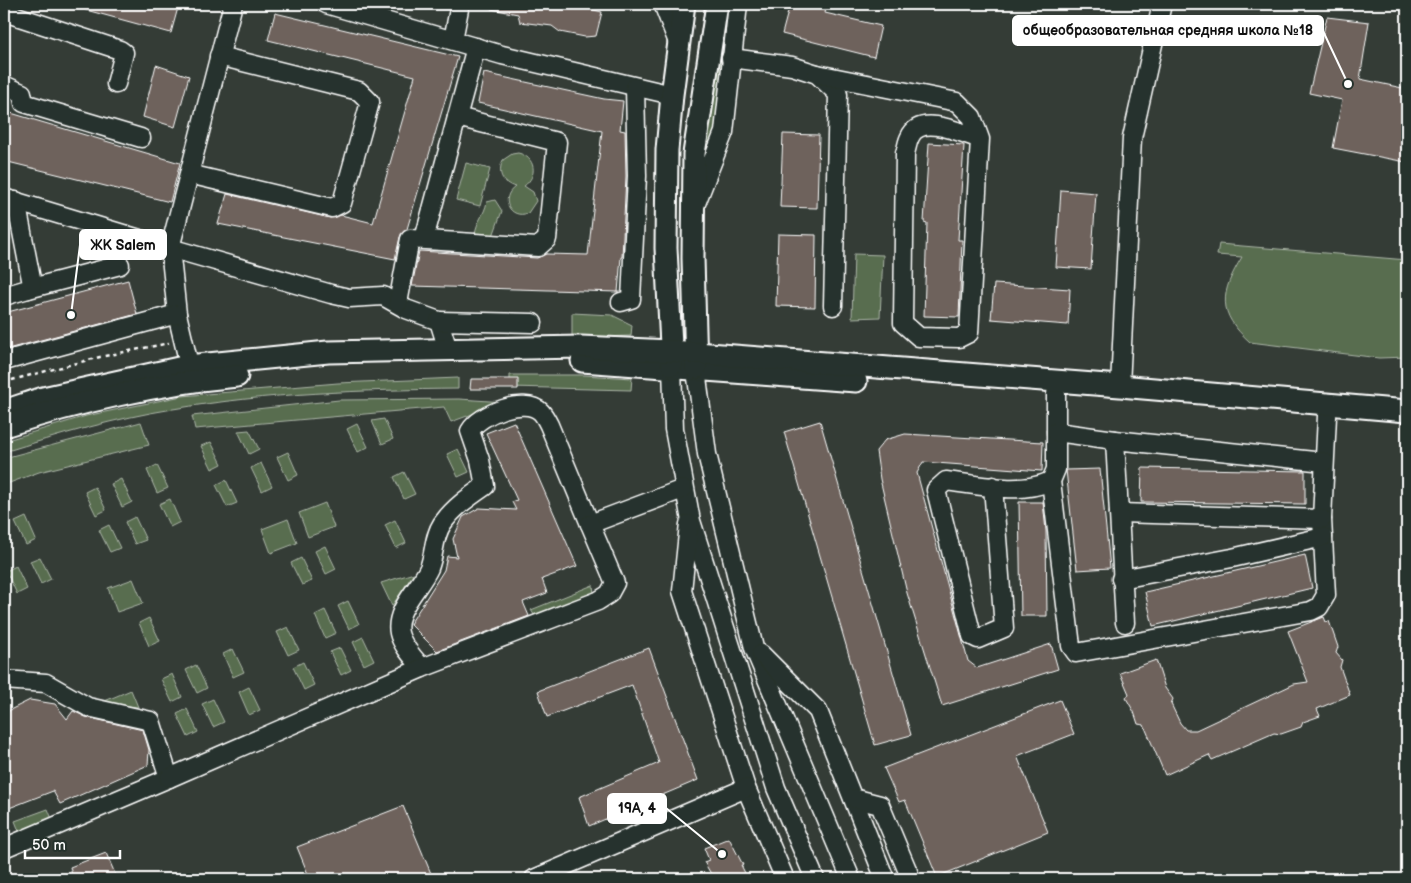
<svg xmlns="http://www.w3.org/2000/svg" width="1411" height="883" font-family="'Balsamiq Sans',sans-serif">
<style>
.green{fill:#586d50;stroke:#acb6a8}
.building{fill:#6e625c;stroke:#fff}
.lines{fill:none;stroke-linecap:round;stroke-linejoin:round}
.minor-casing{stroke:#fff;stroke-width:21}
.major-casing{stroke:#fff;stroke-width:25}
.path{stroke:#fff;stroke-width:2.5;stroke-dasharray:4 4;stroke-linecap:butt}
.minor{stroke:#26332d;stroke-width:18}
.major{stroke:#26332d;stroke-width:21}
.leader{fill:none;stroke:#fff;stroke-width:2}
.callout-dot{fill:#fff;stroke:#26332d;stroke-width:2}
.callout{fill:#fff;stroke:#fff;stroke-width:2}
.callout-label{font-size:14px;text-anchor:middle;font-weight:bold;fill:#111}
</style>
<rect width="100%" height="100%" fill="#343c36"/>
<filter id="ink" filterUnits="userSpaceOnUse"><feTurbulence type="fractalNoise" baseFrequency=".02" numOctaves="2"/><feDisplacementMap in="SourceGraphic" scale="10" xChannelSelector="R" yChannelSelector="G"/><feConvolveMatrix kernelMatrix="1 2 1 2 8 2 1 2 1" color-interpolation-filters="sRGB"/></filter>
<g filter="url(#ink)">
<g class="green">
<path d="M721,4H734L716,137L703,167L707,107Z"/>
<path d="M518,153C536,157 538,176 524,186L533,192L536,201L528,213C510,220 499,198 515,187C502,183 497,173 503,160L512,154Z"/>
<path d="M466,163L490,169L480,206L456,200Z"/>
<path d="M495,200L502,211L493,236L475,234C477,220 484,216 487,202Z"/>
<path d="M1219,244L1407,260V357L1379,358L1250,342C1217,313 1220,293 1242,257L1217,255Z"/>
<path d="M854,254L883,255L880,317L852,318Z"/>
<path d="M572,313L612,315L632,325L631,336L572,338Z"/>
<path d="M510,375H583L632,378L631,390L510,387Z"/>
<path d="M458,378V389C363,390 267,393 173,409C116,418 59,435 4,452V441L86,416L182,396L338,383Z"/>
<path d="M459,399L505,402L451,422L444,407L195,429L192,416L339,400Z"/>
<path d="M384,419L393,439L382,444L372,421Z"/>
<path d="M141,422L149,445L39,472L4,485V458Z"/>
<path d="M357,424L368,447L358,452L347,429Z"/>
<path d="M249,430L259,449L249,454L238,431Z"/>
<path d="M211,442L222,464L212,469L201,446Z"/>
<path d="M458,449L469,472L458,477L447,454Z"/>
<path d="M288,452L298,475L288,480L277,457Z"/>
<path d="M261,463L272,486L262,491L251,468Z"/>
<path d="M157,465L168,488L157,493L147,470Z"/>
<path d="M404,472L415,494L404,499L394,477Z"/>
<path d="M121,479L132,502L122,507L111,484Z"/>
<path d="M226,480L237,503L227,507L216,485Z"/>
<path d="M95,487L106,510L96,515L85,492Z"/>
<path d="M170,499L180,522L170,527L159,504Z"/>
<path d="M325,503L334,527L308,537L299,513Z"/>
<path d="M26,517L36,540L26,545L15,522Z"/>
<path d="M135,517L146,540L135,544L125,522Z"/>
<path d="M288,519L297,543L271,553L262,529Z"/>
<path d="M395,520L406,543L396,548L385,525Z"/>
<path d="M109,525L120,548L110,552L99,530Z"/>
<path d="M325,546L336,569L326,574L315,551Z"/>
<path d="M40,557L51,579L41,584L30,561Z"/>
<path d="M301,558L312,581L302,585L291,563Z"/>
<path d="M16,566L27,589L17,594L6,571Z"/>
<path d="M414,573L392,606L381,583Z"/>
<path d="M133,579L143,603L117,612L108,588Z"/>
<path d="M593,585L594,594L536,618L531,610Z"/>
<path d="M348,601L359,624L349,629L338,606Z"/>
<path d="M325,610L336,633L325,638L315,615Z"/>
<path d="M149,618L160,641L149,646L139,623Z"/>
<path d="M288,627L299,650L288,655L277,632Z"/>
<path d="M363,637L374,660L364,665L353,642Z"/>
<path d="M340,648L351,670L341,675L330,652Z"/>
<path d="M233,649L244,672L233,677L223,654Z"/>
<path d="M303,662L314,685L304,690L293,667Z"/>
<path d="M196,665L207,688L197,693L186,670Z"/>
<path d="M172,674L182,697L172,702L161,679Z"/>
<path d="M249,687L260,710L249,715L239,692Z"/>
<path d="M131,690L138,707L100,703Z"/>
<path d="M213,699L224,722L213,727L202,704Z"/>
<path d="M187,709L198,732L188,737L177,714Z"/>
<path d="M48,809L52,819L19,831L15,821Z"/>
</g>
<g class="building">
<path d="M76,4H179L171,33L75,7Z"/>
<path d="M492,4H570L602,12L596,36L585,37L560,32L552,26L520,22L518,14L491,9Z"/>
<path d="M790,4H827L825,13L881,26L874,57L782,34Z"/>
<path d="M275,13L458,57L407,229L400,237L395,259L218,224L227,194L330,218L341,215L373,223L415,76L268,40Z"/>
<path d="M1327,17L1369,22L1360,79L1407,89L1406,162L1333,148L1342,100L1309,93Z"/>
<path d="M156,65L189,76L175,127L143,117Z"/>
<path d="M484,73L604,99L623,101L620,130L625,131L626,176L622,257H621L618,292L412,286L419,251L537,258L546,254L588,255L602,131L478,103Z"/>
<path d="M4,111L180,163L170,202L4,161Z"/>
<path d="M783,134L819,135L817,208L780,207Z"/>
<path d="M929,143L964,145L958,240H962L959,317L924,316L927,223L924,222Z"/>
<path d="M1061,190L1096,193L1091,269L1056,267Z"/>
<path d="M778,234L816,235L815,307L776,306Z"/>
<path d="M128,280L137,314L4,350V313Z"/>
<path d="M994,284L1070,289L1068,325L991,319Z"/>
<path d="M471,379H518V389H470Z"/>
<path d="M820,421L911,735L875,745L784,432Z"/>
<path d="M514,422L577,566L542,579L547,593L523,602L529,616L437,651L410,624L444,570L447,556L457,557L453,539L463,517L479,508L516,510L512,502L517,500L486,433Z"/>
<path d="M905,434L1043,442L1042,471L923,462L917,473L968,661L977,668L1051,644L1058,669L942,706L907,593L880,479L876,451L885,440Z"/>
<path d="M1142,468L1305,471V504L1141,502Z"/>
<path d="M1100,469L1110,568L1077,570L1066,470Z"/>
<path d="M1019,502H1043L1046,531L1047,616H1021Z"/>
<path d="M1305,555L1312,588L1153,626L1145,592Z"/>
<path d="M1324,617L1326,622L1329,621L1338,647L1336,653L1342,660L1340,667L1350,695L1317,709L1320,716L1303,722L1301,727L1281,734L1274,733L1212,760L1209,755L1165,775L1144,725L1138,724L1134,712L1126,698L1129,694L1120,673L1156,660L1165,688L1173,699L1171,704L1180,723L1186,730H1196L1294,684L1308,682L1288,631Z"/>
<path d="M649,648L698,780L589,826L579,797L659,763L632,685L547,717L538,691Z"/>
<path d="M30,700L55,704L67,719L73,711L86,717L143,730L149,750L148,765L60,804L53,791L4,810V717L10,710Z"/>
<path d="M1060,700L1074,734L1017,756L1048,832L937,877L905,800L899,802L884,768Z"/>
<path d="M403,806L432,876L425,879H310L297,847Z"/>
<path d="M729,838L743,865H741L748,879H714L704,862L709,860L704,848Z"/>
<path d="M106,853L116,876L108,879H73L70,867Z"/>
</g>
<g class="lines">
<defs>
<g id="minor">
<path d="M233,4L170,248L331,294L349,298L383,296L406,309L439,321L448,350"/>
<path d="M326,4L502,55L672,95"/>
<path d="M663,4L679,45"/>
<path d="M4,12L120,50L124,53L116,84"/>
<path d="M453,40L460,4"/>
<path d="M731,58L792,66L817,74L838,94L833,306"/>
<path d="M817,74L957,102L972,117L980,139L969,333L959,338L919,337L903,323L905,153C907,148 907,142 910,137C920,113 962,133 980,139"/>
<path d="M4,85L22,93L24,103L141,138"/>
<path d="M189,174L332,208L342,203L370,102L359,91L219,56"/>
<path d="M4,198L170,248L177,314L192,377"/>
<path d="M695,206L724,132L738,4"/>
<path d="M424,239L457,117"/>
<path d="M28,289L120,265"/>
<path d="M4,296L28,289L32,284L16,201"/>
<path d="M621,302L631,299L637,176L635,87"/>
<path d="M398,303L410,239L538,247L547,239L557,142L457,117L476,47"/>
<path d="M439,321L533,323"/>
<path d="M4,361L177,314"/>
<path d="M672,367L674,429L691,521L776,788L815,879"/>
<path d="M696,370L707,454L754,648L851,879"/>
<path d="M1120,386L1132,138L1162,4"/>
<path d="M1056,394V469L1051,481L1071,646L1076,653L1311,611L1319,607L1326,595L1322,519L1327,416"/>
<path d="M1056,432L1115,440"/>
<path d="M993,486L1004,628L978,639L972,636L936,490L946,481C979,485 1020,495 1051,481"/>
<path d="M1119,513L1322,519"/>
<path d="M689,524L682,591L746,788L785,879"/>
<path d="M1121,579L1232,558L1323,537"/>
<path d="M1125,623L1115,440L1324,462"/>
<path d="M761,654L818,711L885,879"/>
<path d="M422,668C414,658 402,646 399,633C394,610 420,588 429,568C435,553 433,538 442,524C453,508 469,497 485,486L480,460L470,431C480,414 524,396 541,412C544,415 547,421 549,425L590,524L683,489"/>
<path d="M4,680L46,683L88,707L151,721L169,778L4,848"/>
<path d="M169,778L422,668L598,601L609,594L615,583L590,524"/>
<path d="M853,798L880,805L911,879"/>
<path d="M534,879L746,788"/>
</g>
<g id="major">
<path d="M582,361L856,381"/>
<path d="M672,365L666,248L667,150L672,95L684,4"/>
<path d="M696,368L693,258L694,154L717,4"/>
<path d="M4,411L43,398L188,366L328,352L581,347L671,351L1120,386L1407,411"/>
<path d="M4,426C77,402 161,383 237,376"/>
</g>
</defs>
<use href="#minor" class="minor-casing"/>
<use href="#major" class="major-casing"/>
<path class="path" d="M4,382L100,357L169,343"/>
<use href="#minor" class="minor"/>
<use href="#major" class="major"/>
</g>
</g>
<path class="leader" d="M1348 84L1323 31M71 315L80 245M722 854L666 808"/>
<g class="callout-dot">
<circle cx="1348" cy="84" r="5"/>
<circle cx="71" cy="315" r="5"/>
<circle cx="722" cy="854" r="5"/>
</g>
<g class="callout">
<rect x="1013" y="16" width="310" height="29" rx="5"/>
<rect x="80" y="230" width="86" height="29" rx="5"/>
<rect x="608" y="794" width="58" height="29" rx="5"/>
</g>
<g class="callout-label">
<text x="1168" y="35">общеобразовательная средняя школа №18</text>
<text x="123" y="250">ЖК Salem</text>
<text x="637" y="813">19А, 4</text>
</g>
<rect width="1411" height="883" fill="none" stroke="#26332d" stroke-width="20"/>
<rect x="10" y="10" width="1391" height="863" fill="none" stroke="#fff" stroke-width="2" filter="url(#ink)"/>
<path d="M25 850v8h95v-8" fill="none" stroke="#ffffff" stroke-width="2.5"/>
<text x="32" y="850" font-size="15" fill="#ffffff" stroke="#26332d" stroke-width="4" paint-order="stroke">50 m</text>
</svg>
